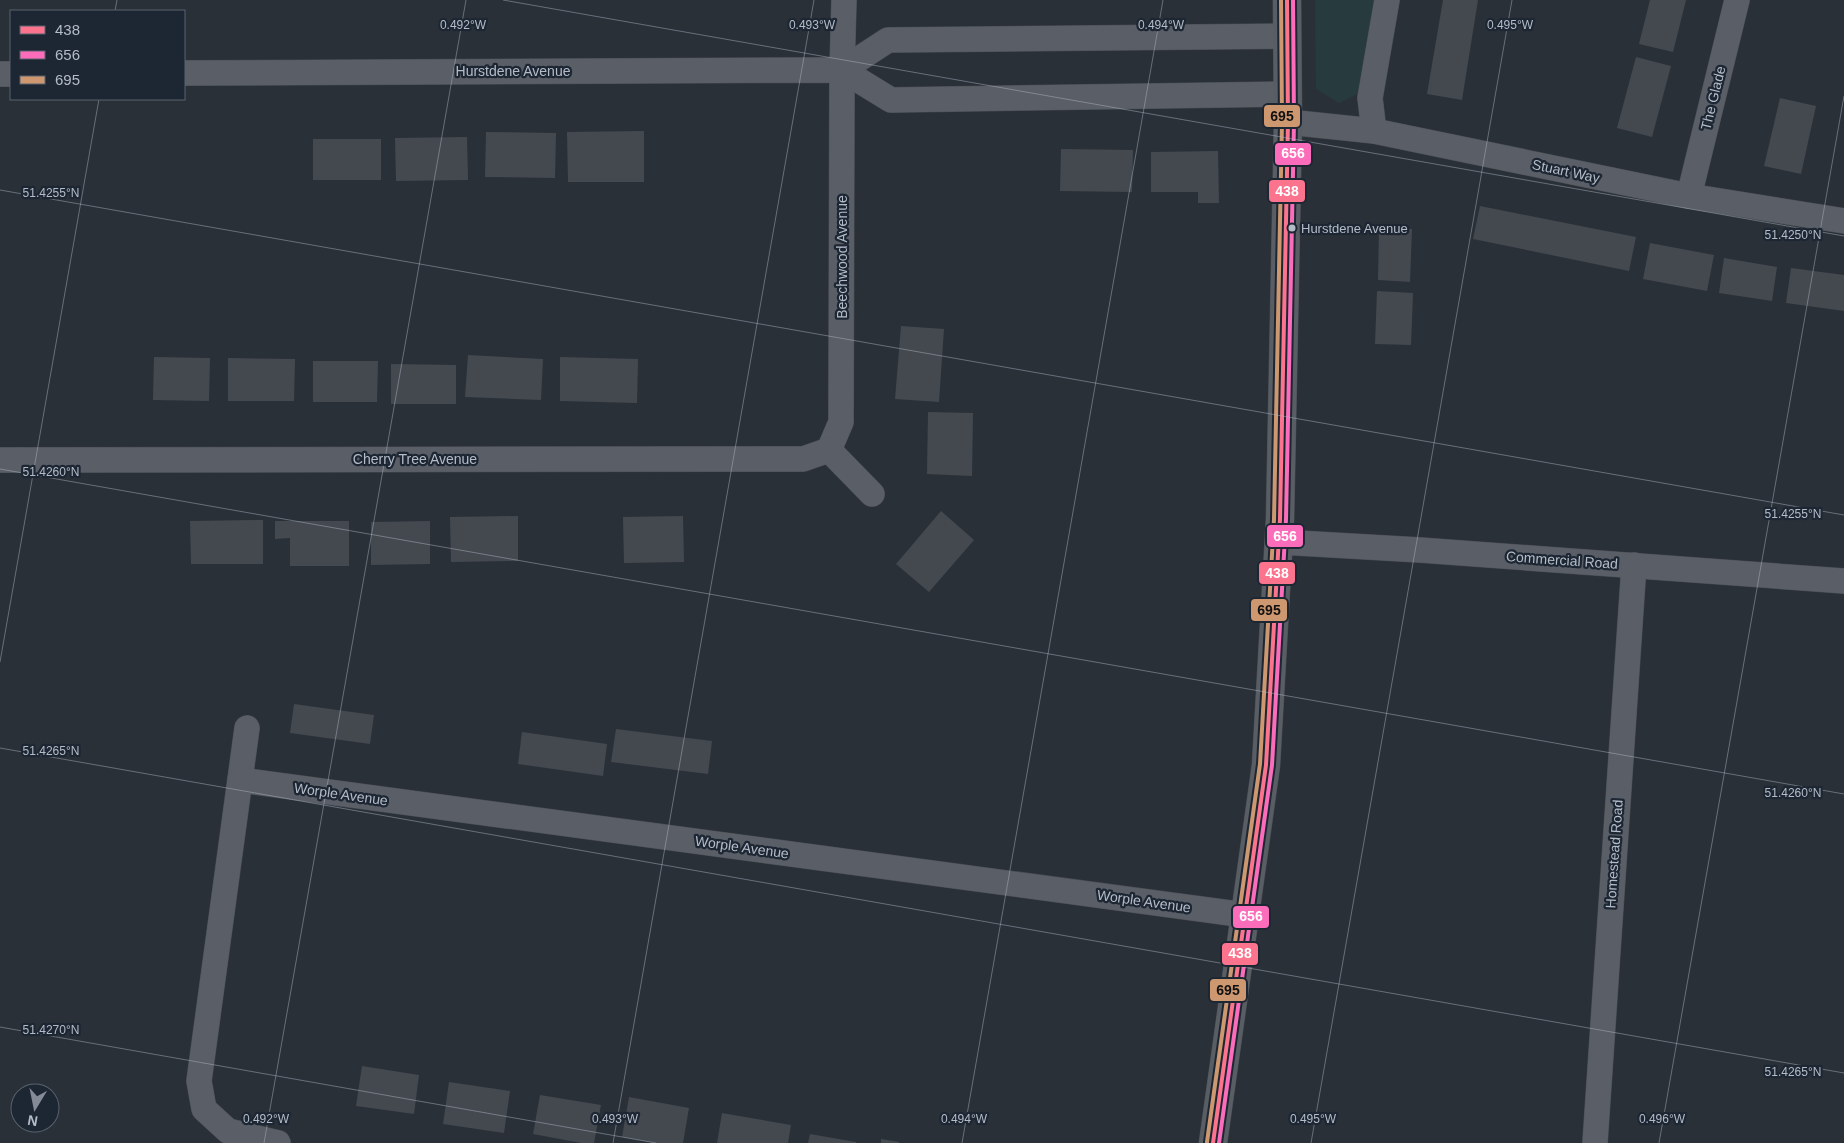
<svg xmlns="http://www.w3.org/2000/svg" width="1844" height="1143" font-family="Helvetica,sans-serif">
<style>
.green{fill:#273a3e}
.building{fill:#444950}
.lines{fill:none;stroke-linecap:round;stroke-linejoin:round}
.street-casing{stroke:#484c53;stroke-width:26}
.secondary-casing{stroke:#484c53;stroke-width:29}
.street{stroke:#5a5e66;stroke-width:25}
.secondary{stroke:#595d64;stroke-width:28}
.bus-1-casing{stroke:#1d2633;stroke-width:8}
.bus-2-casing{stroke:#1d2633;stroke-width:8}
.bus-3-casing{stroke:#1d2633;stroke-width:8}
.bus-1{stroke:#fc738d;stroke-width:4}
.bus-2{stroke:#fb6dba;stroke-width:4}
.bus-3{stroke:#cd976f;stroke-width:4}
.ticks{fill:none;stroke:#b4bcc9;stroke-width:1;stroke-opacity:0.45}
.bus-dot{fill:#b4bcc9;stroke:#1d2633;stroke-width:2}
.labels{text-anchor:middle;stroke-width:4.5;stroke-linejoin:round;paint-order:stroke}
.bus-label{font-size:13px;fill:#b4bcc9;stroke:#1d2633;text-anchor:start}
.street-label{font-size:14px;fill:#b4bcc9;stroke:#1d2633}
.ticks-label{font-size:12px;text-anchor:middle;fill:#b4bcc9;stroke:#1d2633;stroke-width:4.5;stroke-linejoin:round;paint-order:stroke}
.line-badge{stroke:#1d2633;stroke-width:2}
.badge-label{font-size:14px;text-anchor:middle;font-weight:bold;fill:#fff}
.pale-badge-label{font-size:14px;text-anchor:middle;font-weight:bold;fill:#111}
</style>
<rect width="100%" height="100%" fill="#2a3038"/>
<path class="green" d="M1315,0H1382L1360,93L1339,103L1316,89Z"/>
<g class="building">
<path d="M1443,0H1478L1462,100L1427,94Z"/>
<path d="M1650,0H1686L1673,52L1639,44Z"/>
<path d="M1636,57L1671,66L1652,137L1617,128Z"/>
<path d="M1780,98L1816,106L1801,174L1764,166Z"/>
<path d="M644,131V182H568L567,132Z"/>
<path d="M486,132L556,133L555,178L485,177Z"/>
<path d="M467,137L468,180L396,181L395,138Z"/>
<rect x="313" y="139" width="68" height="41"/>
<path d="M1061,149L1133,150L1132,192L1060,191Z"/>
<path d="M1218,151L1219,203H1198V192H1151V152Z"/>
<path d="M1480,206L1636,237L1629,271L1473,239Z"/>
<path d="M1379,228L1412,229L1410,282L1378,280Z"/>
<path d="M1650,243L1714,255L1707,291L1643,279Z"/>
<path d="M1724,258L1777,267L1772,301L1719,293Z"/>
<path d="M1791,268L1844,275V311L1786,303Z"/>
<path d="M1377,291L1413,293L1411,345L1375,344Z"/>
<path d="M901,326L944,329L939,402L895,399Z"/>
<path d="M468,355L543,359L541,400L465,397Z"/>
<path d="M154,357L210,358L209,401L153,400Z"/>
<path d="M560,357L638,359L637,403L560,401Z"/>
<path d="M228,358L295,359L294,401H228Z"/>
<path d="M313,361H378L377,402H313Z"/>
<path d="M391,364L456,365V404H391Z"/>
<path d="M928,412L973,413L972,476L927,474Z"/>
<path d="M941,511L974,540L929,592L896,564Z"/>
<path d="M518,516V561L451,562L450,517Z"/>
<path d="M683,516L684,562L624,563L623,517Z"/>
<path d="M263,520V564H191L190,521Z"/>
<path d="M275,521H349V566H290V538L275,539Z"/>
<path d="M430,521V564L371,565V522Z"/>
<path d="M294,704L374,715L370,744L290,733Z"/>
<path d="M616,729L712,741L708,774L611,762Z"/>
<path d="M522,732L607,744L603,776L518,764Z"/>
<path d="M362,1066L419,1075L414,1114L356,1106Z"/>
<path d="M449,1082L510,1091L504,1133L443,1124Z"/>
<path d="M540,1095L601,1105L594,1143H581L533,1134Z"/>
<path d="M629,1097L689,1108L683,1143H656L622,1137Z"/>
<path d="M722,1113L791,1125L788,1143H717Z"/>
<path d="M810,1134L856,1142V1143H808Z"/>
<path d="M881,1139L899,1142V1143H881Z"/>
</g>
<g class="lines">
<defs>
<g id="street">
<path d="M842,70L888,40L1287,36"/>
<path d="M184,73L842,70L891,100L1287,94"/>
<path d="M0,74H11"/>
<path d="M1288,122L1374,131L1689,196L1844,221"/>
<path d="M1374,131L1370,98L1387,0"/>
<path d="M1689,196L1737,0"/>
<path d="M829,450L841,422L842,70L844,0"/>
<path d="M829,450L872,494"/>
<path d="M0,460L803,459L829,450"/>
<path d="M1280,542L1420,550L1844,581"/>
<path d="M247,728L199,1081L204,1109L228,1131L278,1143"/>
<path d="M240,780L1245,915"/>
<path d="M1595,1143L1634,565"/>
</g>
<path id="secondary" d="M1213,1143L1266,765L1280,519L1288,122L1287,0"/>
</defs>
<use href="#street" class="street-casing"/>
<use href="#secondary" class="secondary-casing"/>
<use href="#street" class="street"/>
<use href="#secondary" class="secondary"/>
<defs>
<path id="bus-1" d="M1213,1143L1266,765L1280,519L1288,122L1287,0"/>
<path id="bus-2" d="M1219,1143L1272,765L1286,519L1294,122L1293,0"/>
<path id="bus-3" d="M1207,1142L1260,764L1274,519L1282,122L1281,0"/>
</defs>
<use href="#bus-1" class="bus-1-casing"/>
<use href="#bus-2" class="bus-2-casing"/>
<use href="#bus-3" class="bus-3-casing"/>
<use href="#bus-1" class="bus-1"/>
<use href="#bus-2" class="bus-2"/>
<use href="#bus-3" class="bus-3"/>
</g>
<path class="ticks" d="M503,0L1844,236M115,11L117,0M0,190L1844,515M0,469L1844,794M0,662L99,99M0,748L1844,1073M0,1027L656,1143M264,1143L466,0M613,1143L814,0M962,1143L1163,0M1311,1143L1512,0M1659,1143L1844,96"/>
<circle class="bus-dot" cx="1292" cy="228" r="4.5"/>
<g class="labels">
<g class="bus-label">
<text x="1301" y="233">Hurstdene Avenue</text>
</g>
<g class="street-label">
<text x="513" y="76">Hurstdene Avenue</text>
<text transform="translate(1713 98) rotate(-76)" y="5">The Glade</text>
<text transform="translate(1566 171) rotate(12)" y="5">Stuart Way</text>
<text transform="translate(842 257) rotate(-90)" y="5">Beechwood Avenue</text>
<text x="415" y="464">Cherry Tree Avenue</text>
<text transform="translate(1562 560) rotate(4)" y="5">Commercial Road</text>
<text transform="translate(341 794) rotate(8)" y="5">Worple Avenue</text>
<text transform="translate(742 847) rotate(8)" y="5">Worple Avenue</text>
<text transform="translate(1614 854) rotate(-86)" y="5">Homestead Road</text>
<text transform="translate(1144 901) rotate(8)" y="5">Worple Avenue</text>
</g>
</g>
<g class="ticks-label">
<text x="463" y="29">0.492°W</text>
<text x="812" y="29">0.493°W</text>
<text x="1161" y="29">0.494°W</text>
<text x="1510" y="29">0.495°W</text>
<text x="51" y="197">51.4255°N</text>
<text x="1793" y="239">51.4250°N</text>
<text x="51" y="476">51.4260°N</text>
<text x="1793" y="518">51.4255°N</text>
<text x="51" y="755">51.4265°N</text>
<text x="1793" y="797">51.4260°N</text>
<text x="51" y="1034">51.4270°N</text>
<text x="1793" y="1076">51.4265°N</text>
<text x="266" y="1123">0.492°W</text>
<text x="615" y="1123">0.493°W</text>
<text x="964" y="1123">0.494°W</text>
<text x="1313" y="1123">0.495°W</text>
<text x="1662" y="1123">0.496°W</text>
</g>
<g class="line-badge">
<rect x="1263" y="104" width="38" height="24" rx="5" fill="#cd976f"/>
<rect x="1274" y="142" width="38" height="24" rx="5" fill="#fb6dba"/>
<rect x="1268" y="179" width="38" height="24" rx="5" fill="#fc738d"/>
<rect x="1266" y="524" width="38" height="24" rx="5" fill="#fb6dba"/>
<rect x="1258" y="561" width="38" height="24" rx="5" fill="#fc738d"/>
<rect x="1250" y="598" width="38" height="24" rx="5" fill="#cd976f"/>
<rect x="1232" y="905" width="38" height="24" rx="5" fill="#fb6dba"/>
<rect x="1221" y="942" width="38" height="24" rx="5" fill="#fc738d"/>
<rect x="1209" y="978" width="38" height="24" rx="5" fill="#cd976f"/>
</g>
<g class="badge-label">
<text x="1293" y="158">656</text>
<text x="1287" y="196">438</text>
<text x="1285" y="541">656</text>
<text x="1277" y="578">438</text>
<text x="1251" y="921">656</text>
<text x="1240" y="958">438</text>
</g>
<g class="pale-badge-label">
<text x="1282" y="121">695</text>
<text x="1269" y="615">695</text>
<text x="1228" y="995">695</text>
</g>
<rect x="10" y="10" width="175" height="90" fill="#1d2633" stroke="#59626f"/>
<rect x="20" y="26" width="25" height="8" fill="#fc738d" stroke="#59626f"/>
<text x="55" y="35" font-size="15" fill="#b4bcc9">438</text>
<rect x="20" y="51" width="25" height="8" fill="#fb6dba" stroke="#59626f"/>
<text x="55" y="60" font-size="15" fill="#b4bcc9">656</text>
<rect x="20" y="76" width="25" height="8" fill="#cd976f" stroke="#59626f"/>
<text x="55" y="85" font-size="15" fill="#b4bcc9">695</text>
<g transform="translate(35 1108) rotate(190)"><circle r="24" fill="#1d2633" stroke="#59626f"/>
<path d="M0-4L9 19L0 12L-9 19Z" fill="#848b96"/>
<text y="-8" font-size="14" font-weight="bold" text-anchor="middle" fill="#b4bcc9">N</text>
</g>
</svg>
